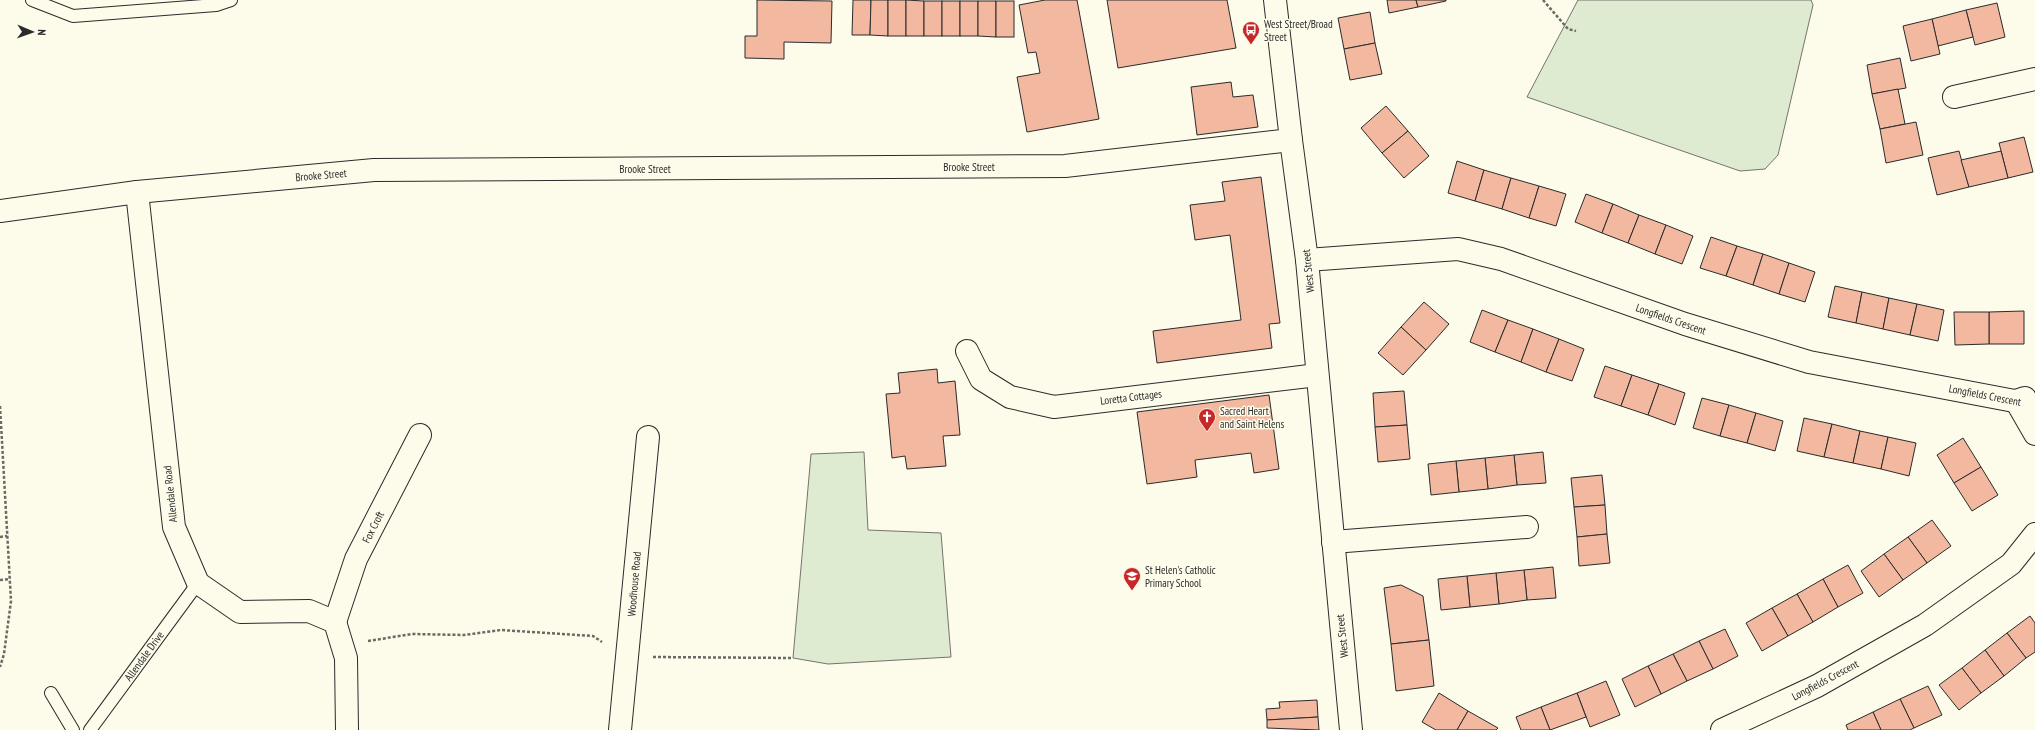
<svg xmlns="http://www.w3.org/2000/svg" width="2035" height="730" font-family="'PT Sans Narrow',sans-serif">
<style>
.green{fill:#deebd1;stroke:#74746e}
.building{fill:#f2b8a0;stroke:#2b2b2b}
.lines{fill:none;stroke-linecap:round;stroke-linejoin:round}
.service-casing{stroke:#2b2b2b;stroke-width:14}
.minor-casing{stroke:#2b2b2b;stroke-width:24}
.secondary-casing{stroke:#2b2b2b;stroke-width:24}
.path{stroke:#6a6964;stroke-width:2.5;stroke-dasharray:3 2;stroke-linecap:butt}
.service{stroke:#fdfbea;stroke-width:12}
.minor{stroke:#fdfbea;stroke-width:22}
.secondary{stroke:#fdfbea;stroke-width:22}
.labels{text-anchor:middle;stroke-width:3;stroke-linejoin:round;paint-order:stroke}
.poi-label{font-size:11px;fill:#2b2b2b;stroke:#fdfbea;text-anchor:start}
.street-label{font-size:11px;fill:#2b2b2b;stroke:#fdfbea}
</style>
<rect width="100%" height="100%" fill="#fdfbea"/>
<g class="green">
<path d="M1578,0H1811L1813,5L1778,155L1765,169L1740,171L1527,97Z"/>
<path d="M864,452L868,530L941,533L951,657L828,664L793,658L811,454Z"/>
</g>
<g class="building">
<path d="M757,0L832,1L831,43L784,42V59L745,58V36H757Z"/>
<path d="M853,0H871L870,35H852Z"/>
<path d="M871,0H888V36L870,35Z"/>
<rect x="888" y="0" width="18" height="36"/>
<path d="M906,0L924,1V36H906Z"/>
<path d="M1045,0H1077L1099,119L1027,132L1017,77L1040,73L1036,52L1028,53L1019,5Z"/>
<path d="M1107,0H1227L1236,48L1118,68Z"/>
<path d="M1387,0H1416L1418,7L1389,13Z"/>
<path d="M1416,0H1446V1L1418,7Z"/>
<rect x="924" y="1" width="18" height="35"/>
<rect x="942" y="1" width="18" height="35"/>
<rect x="960" y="1" width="18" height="35"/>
<path d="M978,1H996V37L978,36Z"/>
<rect x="996" y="1" width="18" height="36"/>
<path d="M1997,3L2005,37L1975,45L1966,10Z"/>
<path d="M1966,10L1973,37L1938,46L1932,19Z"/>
<path d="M1370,12L1375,43L1344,49L1338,18Z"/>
<path d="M1932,19L1940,54L1911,61L1903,26Z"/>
<path d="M1375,43L1382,74L1350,80L1344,49Z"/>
<path d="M1900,58L1906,88L1872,94L1867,65Z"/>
<path d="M1231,82L1233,97L1253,95L1258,127L1197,135L1191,87Z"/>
<path d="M1898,89L1905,124L1880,129L1872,94Z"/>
<path d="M1386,106L1408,131L1382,153L1361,128Z"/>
<path d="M1916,122L1923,155L1886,163L1880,129Z"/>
<path d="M1408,131L1429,156L1404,178L1382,153Z"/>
<path d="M2024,137L2033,172L2008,178L1999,143Z"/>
<path d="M1959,151L1969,187L1937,195L1928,158Z"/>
<path d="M2001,151L2008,178L1969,187L1961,160Z"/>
<path d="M1457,161L1484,170L1475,201L1448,193Z"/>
<path d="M1484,170L1511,178L1502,209L1475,201Z"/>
<path d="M1261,177L1280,323L1269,324L1272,348L1157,363L1153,331L1241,320L1230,235L1195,240L1190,205L1225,201L1222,182Z"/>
<path d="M1511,178L1539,186L1529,218L1502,209Z"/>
<path d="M1539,186L1566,194L1556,226L1529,218Z"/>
<path d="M1586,194L1613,204L1602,233L1575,222Z"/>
<path d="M1613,204L1639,215L1628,243L1602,233Z"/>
<path d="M1639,215L1666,225L1655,254L1628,243Z"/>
<path d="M1666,225L1693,236L1682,264L1655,254Z"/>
<path d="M1711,237L1737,246L1726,276L1700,268Z"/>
<path d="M1737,246L1763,254L1753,285L1726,276Z"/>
<path d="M1763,254L1789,263L1779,294L1753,285Z"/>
<path d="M1789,263L1815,272L1805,302L1779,294Z"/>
<path d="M1835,286L1862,292L1856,323L1828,317Z"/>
<path d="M1862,292L1889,298L1883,329L1856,323Z"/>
<path d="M1889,298L1917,304L1910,335L1883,329Z"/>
<path d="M1424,302L1449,324L1426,350L1401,327Z"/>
<path d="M1917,304L1944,310L1938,341L1910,335Z"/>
<path d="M1482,310L1508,320L1495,352L1470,342Z"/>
<path d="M2024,311V344H1989V312Z"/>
<path d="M1954,312H1989V344L1955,345Z"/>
<path d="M1508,320L1533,329L1521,362L1495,352Z"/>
<path d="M1401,327L1426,350L1403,375L1378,353Z"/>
<path d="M1533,329L1559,339L1546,372L1521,362Z"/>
<path d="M1559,339L1584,349L1572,381L1546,372Z"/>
<path d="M1605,366L1632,375L1621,406L1594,397Z"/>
<path d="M937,369L938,383L955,381L960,435L943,436L946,466L907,469L905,456L892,458L886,394L900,393L898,373Z"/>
<path d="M1632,375L1659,384L1648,415L1621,406Z"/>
<path d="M1659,384L1685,393L1675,425L1648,415Z"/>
<path d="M1404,391L1407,425L1375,427L1373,393Z"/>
<path d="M1269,395L1279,469L1254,473L1251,453L1195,460L1197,477L1147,484L1137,412Z"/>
<path d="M1702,398L1729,405L1720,436L1693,428Z"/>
<path d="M1729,405L1756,413L1747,443L1720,436Z"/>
<path d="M1756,413L1783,421L1775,451L1747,443Z"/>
<path d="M1804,418L1832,424L1824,457L1797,451Z"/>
<path d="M1832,424L1860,431L1853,463L1824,457Z"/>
<path d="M1407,425L1410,459L1378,462L1375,427Z"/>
<path d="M1860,431L1888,437L1881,469L1853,463Z"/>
<path d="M1888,437L1916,443L1909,476L1881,469Z"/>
<path d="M1963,438L1981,467L1954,483L1937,455Z"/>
<path d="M1543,452L1546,483L1517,485L1514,455Z"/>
<path d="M1514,455L1517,485L1488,489L1485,458Z"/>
<path d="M1485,458L1488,489L1459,492L1456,461Z"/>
<path d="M1456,461L1459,492L1431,495L1428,464Z"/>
<path d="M1981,467L1998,495L1972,511L1954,483Z"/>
<path d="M1602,475L1605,505L1574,507L1571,478Z"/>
<path d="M1605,505L1607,534L1577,537L1574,507Z"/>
<path d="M1932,520L1951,546L1927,563L1908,537Z"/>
<path d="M1607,534L1610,563L1579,566L1577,537Z"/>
<path d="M1908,537L1927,563L1903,580L1884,554Z"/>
<path d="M1884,554L1903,580L1879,597L1861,571Z"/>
<path d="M1848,565L1863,593L1838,607L1823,579Z"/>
<path d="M1553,567L1556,598L1527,600L1524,570Z"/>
<path d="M1524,570L1527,600L1499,604L1496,573Z"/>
<path d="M1496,573L1499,604L1470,607L1467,576Z"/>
<path d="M1467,576L1470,607L1441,610L1438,579Z"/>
<path d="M1823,579L1838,607L1813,622L1797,594Z"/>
<path d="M1401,585L1423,596L1429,640L1391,644L1384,588Z"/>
<path d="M1797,594L1813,622L1788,636L1772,608Z"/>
<path d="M1772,608L1788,636L1762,651L1746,623Z"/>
<path d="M2030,616L2035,623V652L2026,658L2007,633Z"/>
<path d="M1725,629L1738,656L1713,669L1699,641Z"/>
<path d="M2007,633L2026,658L2004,676L1985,650Z"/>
<path d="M1429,640L1434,686L1396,691L1391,644Z"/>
<path d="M1699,641L1713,669L1687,681L1673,654Z"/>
<path d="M1985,650L2004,676L1981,693L1962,668Z"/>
<path d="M1673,654L1687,681L1661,694L1648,666Z"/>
<path d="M1648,666L1661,694L1635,707L1622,679Z"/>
<path d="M1962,668L1981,693L1959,710L1939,685Z"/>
<path d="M1606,681L1620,715L1590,727L1577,693Z"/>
<path d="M1928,686L1942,715L1914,728L1900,699Z"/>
<path d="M1439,693L1468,711L1457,730H1436L1422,722Z"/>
<path d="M1577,693L1586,717L1550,730L1541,707Z"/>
<path d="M1900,699L1914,728L1910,730H1881L1873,712Z"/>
<path d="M1317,700L1318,717L1267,720L1266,709L1280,708L1279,702Z"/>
<path d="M1541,707L1550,730H1521L1516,717Z"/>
<path d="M1468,711L1498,728L1496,730H1457Z"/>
<path d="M1873,712L1881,730H1848L1846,725Z"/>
<path d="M1318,717L1319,730L1267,728V720Z"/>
</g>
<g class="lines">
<defs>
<g id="service">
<path d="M32,0L73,16L216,5L231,0"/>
<path d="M51,693L73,730"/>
<path d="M90,730L198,583"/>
</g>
<g id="minor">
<path d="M1954,97L2035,79"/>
<path d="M137,192L174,527L198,583L240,612L309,611L335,622L346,658L347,730"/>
<path d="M0,211L137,192L374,170L1065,166L1291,140"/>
<path d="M1307,260L1458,249L1501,259L1685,324L1809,362L2035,405"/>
<path d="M967,351L981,379L1010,397L1054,407L1317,375"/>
<path d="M2025,398L2016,401L2035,434"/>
<path d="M1333,542L1527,527"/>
<path d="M335,622L356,559L420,435"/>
<path d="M620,730L648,437"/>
<path d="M1722,730L1817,686L1925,625L2011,564L2035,534"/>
</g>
<path id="secondary" d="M1275,0L1291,140L1307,260L1351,730"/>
</defs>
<use href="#service" class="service-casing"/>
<use href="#minor" class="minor-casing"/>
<use href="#secondary" class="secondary-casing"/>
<g class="path">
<path d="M1543,0L1568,29L1576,31"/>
<path d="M0,406L11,601L4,654L0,667"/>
<path d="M0,537L7,536"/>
<path d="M0,580L10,579"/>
<path d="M368,641L412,634L464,635L501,630L593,636L602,642"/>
<path d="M653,657L793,658"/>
</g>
<use href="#service" class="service"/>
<use href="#minor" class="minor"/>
<use href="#secondary" class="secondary"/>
</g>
<defs>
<symbol id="bus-pin" viewBox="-11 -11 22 30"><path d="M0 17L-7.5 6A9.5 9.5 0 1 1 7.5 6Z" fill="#c62828" stroke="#fdfbea"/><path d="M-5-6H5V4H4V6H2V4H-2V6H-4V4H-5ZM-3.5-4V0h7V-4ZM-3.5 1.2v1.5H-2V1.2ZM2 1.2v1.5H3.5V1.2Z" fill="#fff"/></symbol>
<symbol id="church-pin" viewBox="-11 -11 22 30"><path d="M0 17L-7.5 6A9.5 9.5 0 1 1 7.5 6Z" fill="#c62828" stroke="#fdfbea"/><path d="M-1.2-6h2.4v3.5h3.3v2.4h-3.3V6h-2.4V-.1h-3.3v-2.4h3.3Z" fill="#fff"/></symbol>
<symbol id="school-pin" viewBox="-11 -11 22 30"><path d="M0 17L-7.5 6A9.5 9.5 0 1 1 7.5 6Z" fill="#c62828" stroke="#fdfbea"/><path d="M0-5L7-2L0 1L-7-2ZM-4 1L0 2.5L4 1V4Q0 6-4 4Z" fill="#fff"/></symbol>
</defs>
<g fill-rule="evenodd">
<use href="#bus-pin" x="1241" y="20" width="20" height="27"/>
<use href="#church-pin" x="1197" y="407" width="20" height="27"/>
<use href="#school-pin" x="1122" y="566" width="20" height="27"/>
</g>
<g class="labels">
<g class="poi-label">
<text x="1264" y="28">West Street/Broad<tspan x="1264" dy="13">Street</tspan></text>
<text x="1220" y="415">Sacred Heart<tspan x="1220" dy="13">and Saint Helens</tspan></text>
<text x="1145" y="574">St Helen's Catholic<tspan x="1145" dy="13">Primary School</tspan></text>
</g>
<g class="street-label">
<text x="969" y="171">Brooke Street</text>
<text x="645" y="173">Brooke Street</text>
<text transform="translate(321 175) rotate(-5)" y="4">Brooke Street</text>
<text transform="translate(1308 271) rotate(-96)" y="4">West Street</text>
<text transform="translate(1671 319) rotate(19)" y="4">Longfields Crescent</text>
<text transform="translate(1985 395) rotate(11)" y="4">Longfields Crescent</text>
<text transform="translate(1131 397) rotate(-7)" y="4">Loretta Cottages</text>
<text transform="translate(170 494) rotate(-96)" y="4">Allendale Road</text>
<text transform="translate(373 527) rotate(-63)" y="4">Fox Croft</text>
<text transform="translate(634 584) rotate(-85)" y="4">Woodhouse Road</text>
<text transform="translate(1342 636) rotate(-96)" y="4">West Street</text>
<text transform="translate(144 656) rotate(-54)" y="4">Allendale Drive</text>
<text transform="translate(1825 680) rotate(-28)" y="4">Longfields Crescent</text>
</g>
</g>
<g transform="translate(32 32) rotate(92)" stroke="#fdfbea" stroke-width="3" paint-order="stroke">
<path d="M0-3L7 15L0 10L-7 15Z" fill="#2b2b2b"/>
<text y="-6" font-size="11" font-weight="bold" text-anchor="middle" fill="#2b2b2b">N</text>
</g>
</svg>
